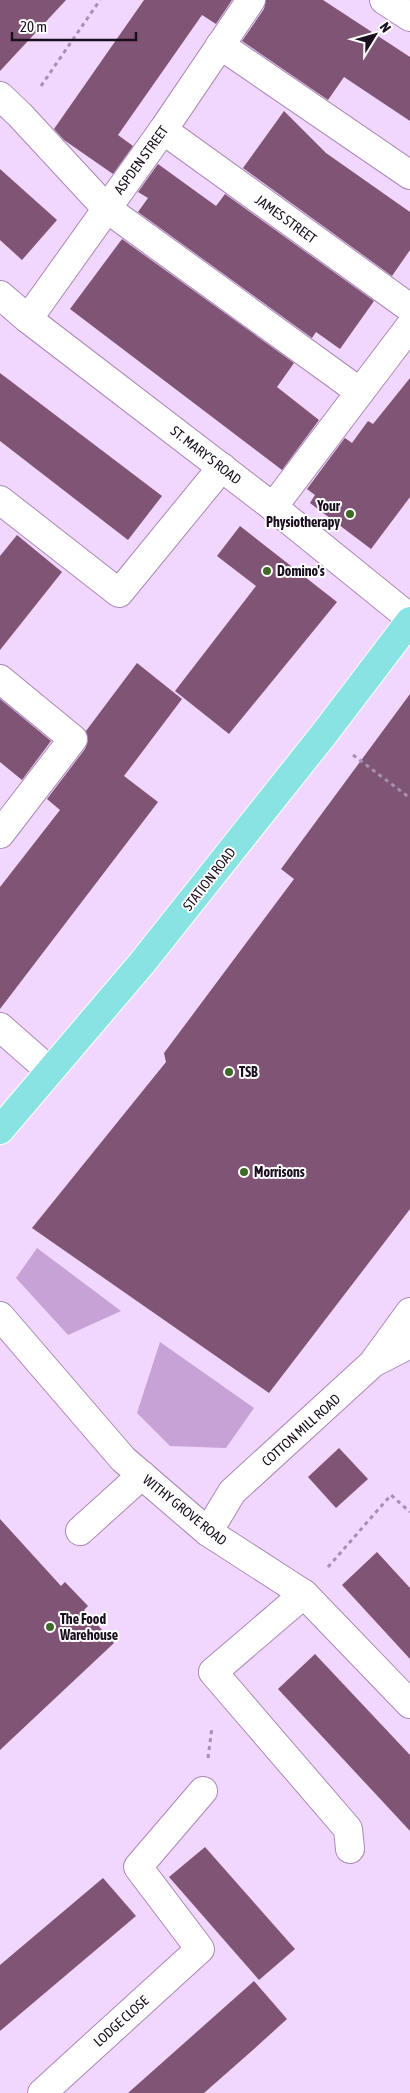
<svg xmlns="http://www.w3.org/2000/svg" width="410" height="2093" font-family="'Asap Condensed',sans-serif">
<style>
.green{fill:#c6a2d6}
.building{fill:#805475}
.lines{fill:none;stroke-linecap:round;stroke-linejoin:round}
.minor-casing{stroke:#a989b6;stroke-width:30}
.major-casing{stroke:#fff;stroke-width:30}
.path{stroke:#a590af;stroke-width:3;stroke-dasharray:4 4;stroke-linecap:butt}
.minor{stroke:#fff;stroke-width:28}
.major{stroke:#8ae3e3;stroke-width:28}
.poi-dot{fill:#3f6926;stroke:#fff;stroke-width:2}
.labels{text-anchor:middle;stroke-width:4;stroke-linejoin:round;paint-order:stroke}
.street-label{font-size:14px;fill:#1a0e1f;stroke:#fff}
.poi-label{font-size:14px;font-weight:bold;fill:#1a0e1f;stroke:#fff;text-anchor:start}
</style>
<rect width="100%" height="100%" fill="#f1d6fd"/>
<g class="green">
<path d="M37,1248L121,1311L68,1335L16,1278Z"/>
<path d="M160,1342L254,1408L226,1448L170,1446L137,1413Z"/>
</g>
<g class="building">
<path d="M0,0H66L0,71Z"/>
<path d="M144,0H232L216,24L202,15L118,135L133,146L113,174L64,140L54,129Z"/>
<path d="M266,0H323L410,57V121L344,77L328,100L242,41L264,9Z"/>
<path d="M284,111L326,153L410,212V250L392,276L243,168Z"/>
<path d="M158,164L216,206L225,194L374,301L340,349L316,332L312,338L138,212L148,198L138,192Z"/>
<path d="M0,169L57,220L22,260L0,240Z"/>
<path d="M122,239L294,363L277,387L319,420L282,470L70,309Z"/>
<path d="M0,373L162,496L128,540L0,441Z"/>
<path d="M410,378V497L371,549L310,503L315,495L307,489L344,439L345,438L352,443L368,421L373,424Z"/>
<path d="M240,526L337,602L229,734L175,691L256,586L217,556Z"/>
<path d="M17,535L62,572L0,650V556Z"/>
<path d="M137,663L182,699L124,776L158,802L0,1009V887L60,810L47,799L85,749L88,741L86,731Z"/>
<path d="M410,694V1209L269,1393L32,1228L166,1062L164,1053L294,879L281,869Z"/>
<path d="M0,699L51,741L22,780L0,762Z"/>
<path d="M339,1448L368,1479L336,1508L308,1477Z"/>
<path d="M0,1519L61,1586L65,1582L88,1606L84,1610L114,1643L0,1750Z"/>
<path d="M377,1552L410,1588V1659L342,1585Z"/>
<path d="M315,1654L410,1755V1831L278,1689Z"/>
<path d="M205,1847L295,1949L259,1980L169,1877Z"/>
<path d="M103,1878L136,1916L0,2031V1965Z"/>
<path d="M254,1981L287,2019L254,2049L204,2093H128Z"/>
</g>
<g class="lines">
<defs>
<g id="minor">
<path d="M384,0L410,17"/>
<path d="M220,45L410,175"/>
<path d="M0,96L20,115L106,208L360,392"/>
<path d="M163,130L410,308"/>
<path d="M0,295L28,319L273,507L410,618"/>
<path d="M28,319L163,130L251,0"/>
<path d="M0,500L119,593L222,467"/>
<path d="M273,507L410,326"/>
<path d="M0,679L73,739L0,834"/>
<path d="M0,1027L50,1071"/>
<path d="M0,1316L123,1459L208,1532L304,1594L410,1704"/>
<path d="M375,1360L410,1312"/>
<path d="M80,1531L142,1475"/>
<path d="M208,1532L232,1492L373,1363L410,1344"/>
<path d="M304,1594L213,1672L348,1829L350,1849"/>
<path d="M42,2093L200,1949L138,1867L203,1791"/>
</g>
<path id="major" d="M0,1130L142,963L324,734L410,621"/>
</defs>
<use href="#minor" class="minor-casing"/>
<use href="#major" class="major-casing"/>
<g class="path">
<path d="M41,86L100,0"/>
<path d="M353,755L410,798"/>
<path d="M328,1567L391,1495L410,1512"/>
<path d="M208,1758L212,1727"/>
</g>
<use href="#minor" class="minor"/>
<use href="#major" class="major"/>
</g>
<g class="poi-dot">
<circle cx="350" cy="514" r="5"/>
<circle cx="267" cy="571" r="5"/>
<circle cx="229" cy="1072" r="5"/>
<circle cx="244" cy="1172" r="5"/>
<circle cx="50" cy="1627" r="5"/>
</g>
<g class="labels">
<g class="street-label">
<text transform="translate(141 160) rotate(-54)" y="5">ASPDEN STREET</text>
<text transform="translate(286 219) rotate(36)" y="5">JAMES STREET</text>
<text transform="translate(206 455) rotate(38)" y="5">ST. MARY'S ROAD</text>
<text transform="translate(209 879) rotate(-52)" y="5">STATION ROAD</text>
<text transform="translate(301 1430) rotate(-42)" y="5">COTTON MILL ROAD</text>
<text transform="translate(185 1510) rotate(39)" y="5">WITHY GROVE ROAD</text>
<text transform="translate(121 2021) rotate(-42)" y="5">LODGE CLOSE</text>
</g>
<g class="poi-label">
<text x="340" y="511" text-anchor="end">Your<tspan x="340" dy="16">Physiotherapy</tspan></text>
<text x="277" y="576">Domino's</text>
<text x="239" y="1077">TSB</text>
<text x="254" y="1177">Morrisons</text>
<text x="60" y="1624">The Food<tspan x="60" dy="16">Warehouse</tspan></text>
</g>
</g>
<g transform="translate(375 35) rotate(53)" stroke="#ffffff" stroke-width="4" paint-order="stroke">
<path d="M0-4L9 19L0 12L-9 19Z" fill="#1a0e1f"/>
<text y="-8" font-size="14" font-weight="bold" text-anchor="middle" fill="#1a0e1f">N</text>
</g>
<path d="M12 32v8h124v-8" fill="none" stroke="#1a0e1f" stroke-width="2.5"/>
<text x="20" y="32" font-size="15" fill="#1a0e1f" stroke="#ffffff" stroke-width="4" paint-order="stroke">20 m</text>
</svg>
